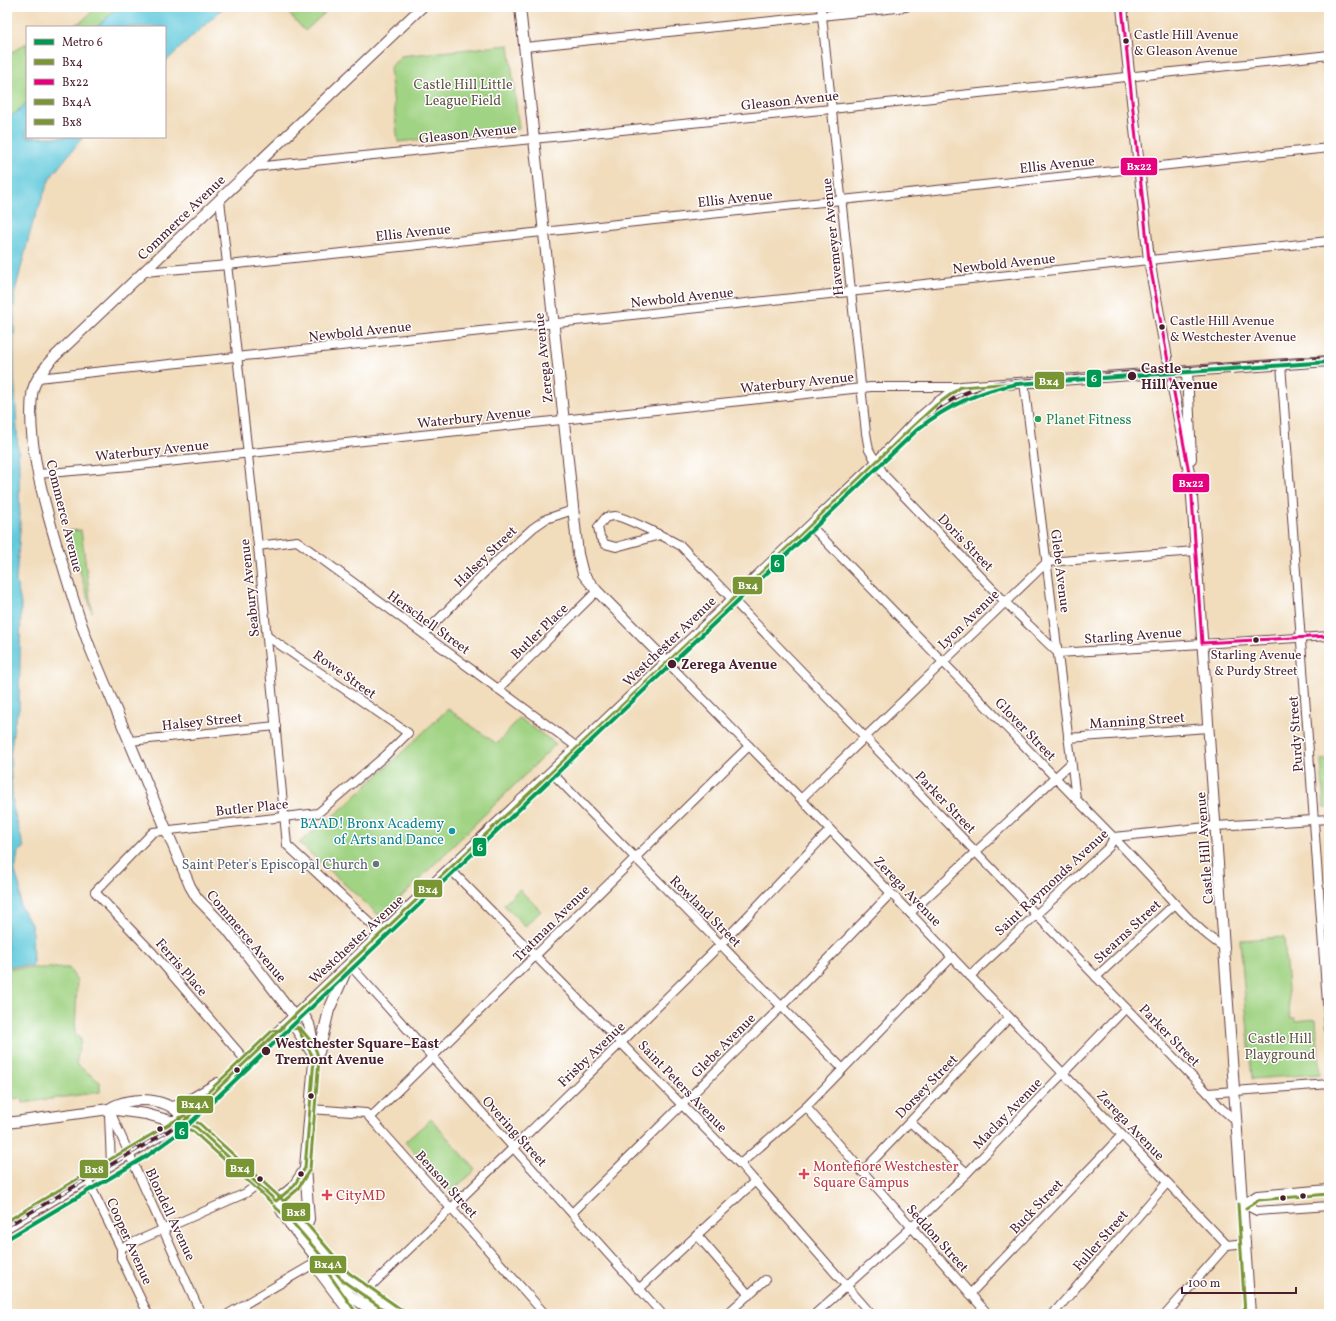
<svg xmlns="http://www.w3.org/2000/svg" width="1336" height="1321" font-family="Vollkorn,serif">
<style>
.green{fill:#a0d383;stroke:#757957}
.water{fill:#60c9dc;stroke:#557484}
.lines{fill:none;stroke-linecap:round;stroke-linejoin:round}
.minor-casing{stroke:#633b41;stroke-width:10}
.major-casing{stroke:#633b41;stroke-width:12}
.minor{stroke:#fff;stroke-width:8}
.major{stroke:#fff;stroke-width:10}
.rail-casing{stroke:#4a1f2b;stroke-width:4}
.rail{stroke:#fff;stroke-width:2.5;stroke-dasharray:8;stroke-linecap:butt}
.bus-1-casing{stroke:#fff;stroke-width:6}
.bus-2-casing{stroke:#fff;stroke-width:6}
.bus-3-casing{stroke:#fff;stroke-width:6}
.bus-4-casing{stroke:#fff;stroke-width:6}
.bus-1{stroke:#799534;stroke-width:3}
.bus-2{stroke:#e5007d;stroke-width:3}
.bus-3{stroke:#799534;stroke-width:3}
.bus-4{stroke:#799534;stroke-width:3}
.metro-1-casing{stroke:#fff;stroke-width:7}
.metro-1{stroke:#009952;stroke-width:4}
.bus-dot{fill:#4a1f2b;stroke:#fff;stroke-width:1.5}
.leisure-dot{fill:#2e9e5b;stroke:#fff;stroke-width:1.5}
.culture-dot{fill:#0f9aa8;stroke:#fff;stroke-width:1.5}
.worship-dot{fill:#6b7280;stroke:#fff;stroke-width:1.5}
.health-dot{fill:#e0444e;stroke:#fff;stroke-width:1.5}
.labels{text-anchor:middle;stroke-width:3;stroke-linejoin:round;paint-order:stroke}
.bus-label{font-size:13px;fill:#4a1f2b;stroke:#fff;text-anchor:start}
.park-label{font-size:14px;fill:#645545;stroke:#fff}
.street-label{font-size:14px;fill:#4a1f2b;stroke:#fff}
.stop-label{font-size:14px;font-weight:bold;fill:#4a1f2b;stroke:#fff;text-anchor:start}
.leisure-label{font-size:14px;fill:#27864d;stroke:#fff;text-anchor:start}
.culture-label{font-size:14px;fill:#0d838f;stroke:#fff;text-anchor:end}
.worship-label{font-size:14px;fill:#5b616d;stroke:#fff;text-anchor:end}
.health-label{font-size:14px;fill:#be3a42;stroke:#fff;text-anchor:start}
.line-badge{stroke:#fff;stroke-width:1.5}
.badge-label{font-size:11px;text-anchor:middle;font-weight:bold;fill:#fff}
</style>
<rect width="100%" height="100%" fill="#fff"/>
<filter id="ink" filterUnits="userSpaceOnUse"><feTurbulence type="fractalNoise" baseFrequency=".025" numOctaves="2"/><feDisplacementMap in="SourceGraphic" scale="8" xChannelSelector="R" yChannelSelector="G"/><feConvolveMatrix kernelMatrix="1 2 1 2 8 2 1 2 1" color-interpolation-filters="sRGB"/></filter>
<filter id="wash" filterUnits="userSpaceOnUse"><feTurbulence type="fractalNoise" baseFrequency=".012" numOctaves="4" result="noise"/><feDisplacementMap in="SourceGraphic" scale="16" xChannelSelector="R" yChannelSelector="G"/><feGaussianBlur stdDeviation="0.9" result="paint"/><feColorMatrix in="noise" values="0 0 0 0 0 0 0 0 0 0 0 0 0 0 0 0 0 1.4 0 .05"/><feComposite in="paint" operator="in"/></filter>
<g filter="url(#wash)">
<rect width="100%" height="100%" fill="#f1dcbb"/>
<g class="green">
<path d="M97,7H118L97,27H71L82,21Z"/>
<path d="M283,7H331L305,31Z"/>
<path d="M27,43V103L7,120V55Z"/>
<path d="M509,45L519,129L398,142L390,68L401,56Z"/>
<path d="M81,530L92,612L68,531Z"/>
<path d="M448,709L497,744L519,718L556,744L381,917L299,843L344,807Z"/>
<path d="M1329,759V808H1324L1321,760Z"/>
<path d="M519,889L541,911L525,926L504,905Z"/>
<path d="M1284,937L1290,1018H1295L1296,1021L1316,1019L1320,1074L1252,1079L1240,940Z"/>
<path d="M7,968H69L77,981L75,1035L81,1039L76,1064L100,1082V1092L23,1103L22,1098L7,1099Z"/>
<path d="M431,1119L476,1170L450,1192L405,1142Z"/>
</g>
<g class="water">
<path d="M118,7H224L165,62V27H97Z"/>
<path d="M27,103V137H83L50,178L32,225L14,295V373L19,467L20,530L16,580L21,604L19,709L14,724L10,758L13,808L24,848L18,852L15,872L20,887V906L32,925L33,966H7V120Z"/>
</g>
</g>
<g filter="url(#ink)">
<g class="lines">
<defs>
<g id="minor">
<path d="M821,7L866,433L869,450L885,476L1005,602L1058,653L1329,636"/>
<path d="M525,47L906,7"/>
<path d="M254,167L831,109L1329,55"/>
<path d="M220,200L258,546L287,845L382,934"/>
<path d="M144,272L228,265L533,233L1329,148"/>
<path d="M1281,364L1329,1030"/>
<path d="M38,378L1329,241"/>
<path d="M1024,382L1076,799"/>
<path d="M38,474L130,466L871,387H961"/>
<path d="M810,525L1076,799C1101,824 1126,850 1150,876C1173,901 1196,930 1225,948"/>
<path d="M660,535L616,547L605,544L600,537L598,527L606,517C609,517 612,516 615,516C625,517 671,540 681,546L1208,1093L1329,1084"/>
<path d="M258,546L297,541L577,747"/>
<path d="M424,634L488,569L533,528L546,519L573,510"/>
<path d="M667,662L801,799L1227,1245"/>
<path d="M498,689L597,591"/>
<path d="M1068,738L1208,728"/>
<path d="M130,741L276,726"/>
<path d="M551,772L843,1069"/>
<path d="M801,799L1047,562L1196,551"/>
<path d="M1114,837L1216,826L1329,819"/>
<path d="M450,869L740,1164L871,1314"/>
<path d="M910,913L1071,763"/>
<path d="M349,964L662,1314"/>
<path d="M970,976L1109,847L1114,837"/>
<path d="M1096,977L1175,904"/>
<path d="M247,1062L153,953L95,892L153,832L318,813L386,755L408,733L267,636"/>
<path d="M1208,1093L1221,1108L1237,1122"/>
<path d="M806,1107L988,1314"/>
<path d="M109,1109L201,1314"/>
<path d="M310,1109L366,1113L545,1314"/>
<path d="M109,1114L111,1165"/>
<path d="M370,1118L749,746"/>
<path d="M910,1122L967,1173"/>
<path d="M740,1164L806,1107L952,957"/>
<path d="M862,1172L1009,1018"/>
<path d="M87,1179L121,1248V1258L148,1314"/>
<path d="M1329,1189L1257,1195L1243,1204L1257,1211L1329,1206"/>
<path d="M572,1213L782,1006L891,893"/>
<path d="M697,1235L749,1295"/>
<path d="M1227,1245L1246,1243"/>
<path d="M121,1248L246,1193L258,1184"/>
<path d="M639,1289L755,1181"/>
<path d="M365,1292L627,1037L721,944L830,830"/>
<path d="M970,1294L1121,1136"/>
<path d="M228,1314L322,1259"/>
<path d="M727,1314L765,1280"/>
<path d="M815,1314L911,1228L967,1173L1126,1008"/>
<path d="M1053,1314L1167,1183"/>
<path d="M1166,1314L1227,1245"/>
</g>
<g id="major">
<path d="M520,7L578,554L583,574L597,591L667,662"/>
<path d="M1122,7L1149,260L1167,358"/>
<path d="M1187,372L1191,459"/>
<path d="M1172,383L1191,483L1250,1314"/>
<path d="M294,1016L227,929L197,898L190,886C158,809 126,732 93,655C78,619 68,581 56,543C43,498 27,443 32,395C33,382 43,371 50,361L422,7"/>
<path d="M294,1016L305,1017L309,1024L315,1050L305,1168L309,1219L301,1239"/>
<path d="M294,1016L295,1027L312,1053"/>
<path d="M315,1057L319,1052L329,1010L347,969"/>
<path d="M172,1107L183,1104L218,1083"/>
<path d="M109,1109C130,1095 172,1096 184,1121"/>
<path d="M7,1123L109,1109L146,1114L171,1121H184L197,1128L296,1219L346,1277L365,1292L399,1314"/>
<path d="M276,1201L293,1187L305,1169"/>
<path d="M281,1210L290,1224L318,1260L321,1274L351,1314"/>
<path d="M7,1227L184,1121L733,599L877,462L915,422L937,403L961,387L1329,361"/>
<path d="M327,1272L350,1296L378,1314"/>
</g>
</defs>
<use href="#minor" class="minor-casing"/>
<use href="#major" class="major-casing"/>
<use href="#minor" class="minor"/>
<use href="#major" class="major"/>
<defs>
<path id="rail" d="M7,1226L168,1131L210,1098L915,426C941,403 969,387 1003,382L1329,358"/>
</defs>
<use href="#rail" class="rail-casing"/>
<use href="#rail" class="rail"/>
<defs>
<path id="bus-1" d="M294,1016L297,1027L314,1059L305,1168L293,1187L276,1201L197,1128L184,1121C426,889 672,661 912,427L935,406L961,387L1329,361"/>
<g id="bus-2">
<path d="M1122,7L1149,260L1191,483L1202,643"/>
<path d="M1202,643L1329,636"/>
</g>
<g id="bus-3">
<path d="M272,1203L194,1132L181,1125L179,1120L272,1031L300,1028L314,1045L319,1059L310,1169L297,1190L284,1201"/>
<path d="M1238,1204L1245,1314"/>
<path d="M274,1206L292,1222L343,1281L390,1314"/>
<path d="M1246,1208L1259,1200L1329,1194"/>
</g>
<g id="bus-4">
<path d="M186,1117L200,1124L299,1215L349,1273L402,1310"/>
<path d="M7,1221L181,1117"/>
<path d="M326,1270L355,1311"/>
</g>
</defs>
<use href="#bus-1" class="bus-1-casing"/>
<use href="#bus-2" class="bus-2-casing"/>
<use href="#bus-3" class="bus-3-casing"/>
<use href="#bus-4" class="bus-4-casing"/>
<use href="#bus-1" class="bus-1"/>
<use href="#bus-2" class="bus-2"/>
<use href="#bus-3" class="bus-3"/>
<use href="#bus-4" class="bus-4"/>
<defs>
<path id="metro-1" d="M7,1239L147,1156L184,1129L918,429C948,405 979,391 1017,384L1329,362"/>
</defs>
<use href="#metro-1" class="metro-1-casing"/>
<use href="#metro-1" class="metro-1"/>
</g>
</g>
<g class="bus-dot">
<circle cx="1126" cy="41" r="3.5"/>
<circle cx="1162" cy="327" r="3.5"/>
<circle cx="1132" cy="376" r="5"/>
<circle cx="1256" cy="640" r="3.5"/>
<circle cx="672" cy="664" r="5"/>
<circle cx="266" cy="1051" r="5"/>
<circle cx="237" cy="1070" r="3.5"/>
<circle cx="311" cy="1096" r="3.5"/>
<circle cx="160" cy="1129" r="3.5"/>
<circle cx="301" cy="1174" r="3.5"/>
<circle cx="260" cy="1179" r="3.5"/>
<circle cx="1303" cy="1196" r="3.5"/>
<circle cx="1283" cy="1198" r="3.5"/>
</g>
<circle class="leisure-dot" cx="1038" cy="419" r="4"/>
<circle class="culture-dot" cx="452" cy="831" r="4"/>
<circle class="worship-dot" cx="376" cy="864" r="4"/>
<g class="health-dot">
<path d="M802 1168h4v4h4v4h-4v4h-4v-4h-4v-4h4z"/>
<path d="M325 1189h4v4h4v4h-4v4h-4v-4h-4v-4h4z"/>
</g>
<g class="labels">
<g class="bus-label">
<text x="1134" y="39">Castle Hill Avenue<tspan x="1134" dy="16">&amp; Gleason Avenue</tspan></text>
<text x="1170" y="325">Castle Hill Avenue<tspan x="1170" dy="16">&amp; Westchester Avenue</tspan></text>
<text x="1256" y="659" text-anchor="middle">Starling Avenue<tspan x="1256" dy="16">&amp; Purdy Street</tspan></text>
</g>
<g class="park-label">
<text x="463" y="89">Castle Hill Little<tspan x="463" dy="16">League Field</tspan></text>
<text x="1280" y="1043">Castle Hill<tspan x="1280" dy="16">Playground</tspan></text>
</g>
<g class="street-label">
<text transform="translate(790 100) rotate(-6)" y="5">Gleason Avenue</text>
<text transform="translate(468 133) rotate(-6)" y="5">Gleason Avenue</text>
<text transform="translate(1057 164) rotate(-6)" y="5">Ellis Avenue</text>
<text transform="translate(735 198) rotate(-6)" y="5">Ellis Avenue</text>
<text transform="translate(181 217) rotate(-44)" y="5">Commerce Avenue</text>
<text transform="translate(413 232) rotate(-6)" y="5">Ellis Avenue</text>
<text transform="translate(832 237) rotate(-96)" y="5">Havemeyer Avenue</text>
<text transform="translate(1004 263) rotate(-6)" y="5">Newbold Avenue</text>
<text transform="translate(682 297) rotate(-6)" y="5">Newbold Avenue</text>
<text transform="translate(360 331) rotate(-6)" y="5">Newbold Avenue</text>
<text transform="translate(543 358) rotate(-96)" y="5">Zerega Avenue</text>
<text transform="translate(797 382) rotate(-6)" y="5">Waterbury Avenue</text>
<text transform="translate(474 417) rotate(-6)" y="5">Waterbury Avenue</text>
<text transform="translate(152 450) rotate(-6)" y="5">Waterbury Avenue</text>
<text transform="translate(65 516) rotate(76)" y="5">Commerce Avenue</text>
<text transform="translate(966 542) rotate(46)" y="5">Doris Street</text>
<text transform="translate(485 556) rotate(-44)" y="5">Halsey Street</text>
<text transform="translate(1061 571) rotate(83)" y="5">Glebe Avenue</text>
<text transform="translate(249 588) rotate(-96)" y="5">Seabury Avenue</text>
<text transform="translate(968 619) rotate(-44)" y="5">Lyon Avenue</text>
<text transform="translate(429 622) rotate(36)" y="5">Herschell Street</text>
<text transform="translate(539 631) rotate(-44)" y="5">Butler Place</text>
<text transform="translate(1133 635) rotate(-4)" y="5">Starling Avenue</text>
<text transform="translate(669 641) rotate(-44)" y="5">Westchester Avenue</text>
<text transform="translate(345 674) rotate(35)" y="5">Rowe Street</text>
<text transform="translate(1137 720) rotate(-4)" y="5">Manning Street</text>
<text transform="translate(202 721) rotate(-6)" y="5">Halsey Street</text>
<text transform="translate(1026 729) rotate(46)" y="5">Glover Street</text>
<text transform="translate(1295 734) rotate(-94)" y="5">Purdy Street</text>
<text transform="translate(946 802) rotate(46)" y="5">Parker Street</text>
<text transform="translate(252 807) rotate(-6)" y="5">Butler Place</text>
<text transform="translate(1204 848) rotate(-94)" y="5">Castle Hill Avenue</text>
<text transform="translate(1051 882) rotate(-43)" y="5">Saint Raymonds Avenue</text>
<text transform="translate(908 891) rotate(46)" y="5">Zerega Avenue</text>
<text transform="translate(706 911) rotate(45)" y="5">Rowland Street</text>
<text transform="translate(551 923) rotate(-45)" y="5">Tratman Avenue</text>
<text transform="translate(1127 931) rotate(-43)" y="5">Stearns Street</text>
<text transform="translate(247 936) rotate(50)" y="5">Commerce Avenue</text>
<text transform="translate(356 939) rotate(-43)" y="5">Westchester Avenue</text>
<text transform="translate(182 967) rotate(49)" y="5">Ferris Place</text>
<text transform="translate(1170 1035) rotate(46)" y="5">Parker Street</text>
<text transform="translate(723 1045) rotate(-45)" y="5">Glebe Avenue</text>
<text transform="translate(591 1054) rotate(-44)" y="5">Frisby Avenue</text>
<text transform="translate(683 1086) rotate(46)" y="5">Saint Peters Avenue</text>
<text transform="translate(926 1086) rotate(-46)" y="5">Dorsey Street</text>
<text transform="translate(1007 1113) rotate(-46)" y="5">Maclay Avenue</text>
<text transform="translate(1131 1125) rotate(46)" y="5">Zerega Avenue</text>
<text transform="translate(515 1131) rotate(48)" y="5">Overing Street</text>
<text transform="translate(447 1184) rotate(48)" y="5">Benson Street</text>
<text transform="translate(1036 1206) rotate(-46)" y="5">Buck Street</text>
<text transform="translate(171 1214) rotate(65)" y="5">Blondell Avenue</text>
<text transform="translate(938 1238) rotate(48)" y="5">Seddon Street</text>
<text transform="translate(1100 1240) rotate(-49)" y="5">Fuller Street</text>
<text transform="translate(130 1241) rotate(66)" y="5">Cooper Avenue</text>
</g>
<g class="stop-label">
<text x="1141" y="373">Castle<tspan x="1141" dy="16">Hill Avenue</tspan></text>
<text x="681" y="669">Zerega Avenue</text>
<text x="275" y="1048">Westchester Square–East<tspan x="275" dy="16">Tremont Avenue</tspan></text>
</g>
<g class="leisure-label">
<text x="1046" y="424">Planet Fitness</text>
</g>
<g class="culture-label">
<text x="444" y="828">BAAD! Bronx Academy<tspan x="444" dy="16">of Arts and Dance</tspan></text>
</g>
<g class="worship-label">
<text x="368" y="869">Saint Peter's Episcopal Church</text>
</g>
<g class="health-label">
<text x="813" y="1171">Montefiore Westchester<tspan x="813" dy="16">Square Campus</tspan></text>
<text x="336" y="1200">CityMD</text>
</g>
</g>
<g class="line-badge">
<rect x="1120" y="157" width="38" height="19" rx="4" fill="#e5007d"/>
<rect x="1086" y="369" width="16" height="19" rx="4" fill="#009952"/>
<rect x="1034" y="371" width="31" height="19" rx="4" fill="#799534"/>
<rect x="1172" y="473" width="38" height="20" rx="4" fill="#e5007d"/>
<rect x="770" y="554" width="15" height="19" rx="4" fill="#009952"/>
<rect x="732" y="576" width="31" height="19" rx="4" fill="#799534"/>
<rect x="472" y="837" width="15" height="20" rx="4" fill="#009952"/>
<rect x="413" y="879" width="30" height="19" rx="4" fill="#799534"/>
<rect x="176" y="1095" width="38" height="19" rx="4" fill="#799534"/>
<rect x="174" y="1121" width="15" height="19" rx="4" fill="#009952"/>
<rect x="225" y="1158" width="30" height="20" rx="4" fill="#799534"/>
<rect x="79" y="1159" width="30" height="20" rx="4" fill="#799534"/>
<rect x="281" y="1202" width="30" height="20" rx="4" fill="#799534"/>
<rect x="309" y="1255" width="38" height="19" rx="4" fill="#799534"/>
</g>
<g class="badge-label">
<text x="1139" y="170">Bx22</text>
<text x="1094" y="382">6</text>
<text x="1049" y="385">Bx4</text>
<text x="1191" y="487">Bx22</text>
<text x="777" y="567">6</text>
<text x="748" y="589">Bx4</text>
<text x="480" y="851">6</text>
<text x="428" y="893">Bx4</text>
<text x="195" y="1108">Bx4A</text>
<text x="182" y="1135">6</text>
<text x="240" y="1172">Bx4</text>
<text x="94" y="1173">Bx8</text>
<text x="296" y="1216">Bx8</text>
<text x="328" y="1268">Bx4A</text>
</g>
<rect width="1336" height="1321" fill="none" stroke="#fff" stroke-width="24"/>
<rect x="26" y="26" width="140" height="112" fill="#ffffff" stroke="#b7a5aa"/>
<rect x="34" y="39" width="20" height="6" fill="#009952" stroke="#b7a5aa"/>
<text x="62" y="46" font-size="12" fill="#4a1f2b">Metro 6</text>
<rect x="34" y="59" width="20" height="6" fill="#799534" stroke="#b7a5aa"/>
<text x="62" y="66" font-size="12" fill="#4a1f2b">Bx4</text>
<rect x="34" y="79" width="20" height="6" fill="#e5007d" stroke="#b7a5aa"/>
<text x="62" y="86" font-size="12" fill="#4a1f2b">Bx22</text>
<rect x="34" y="99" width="20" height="6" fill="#799534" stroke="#b7a5aa"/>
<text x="62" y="106" font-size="12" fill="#4a1f2b">Bx4A</text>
<rect x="34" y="119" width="20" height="6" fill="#799534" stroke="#b7a5aa"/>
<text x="62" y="126" font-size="12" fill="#4a1f2b">Bx8</text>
<path d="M1182 1287v6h114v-6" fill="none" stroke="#4a1f2b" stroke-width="2"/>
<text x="1188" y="1287" font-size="12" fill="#4a1f2b" stroke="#ffffff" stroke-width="3" paint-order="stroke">100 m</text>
</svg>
